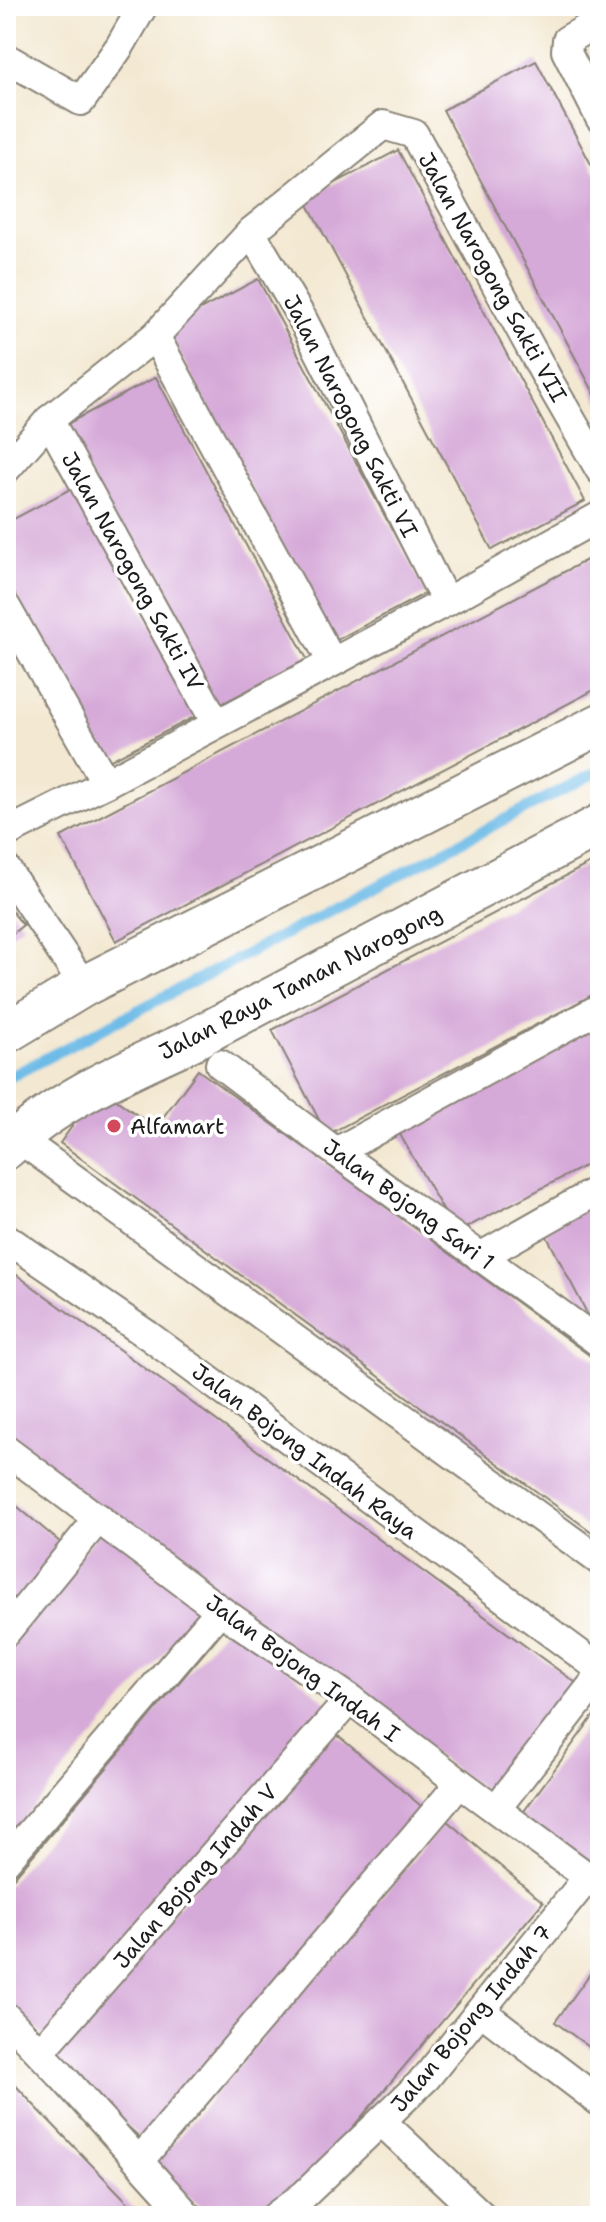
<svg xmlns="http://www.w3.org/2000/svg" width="606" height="2222" font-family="'Shantell Sans',sans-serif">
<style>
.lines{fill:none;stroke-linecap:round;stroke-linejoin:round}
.stream{stroke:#6dbbe7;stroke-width:11}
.building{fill:#d5a9d8}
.street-casing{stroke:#888276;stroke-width:32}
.secondary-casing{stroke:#888276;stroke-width:44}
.street{stroke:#fff;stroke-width:28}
.secondary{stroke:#fff;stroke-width:40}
.poi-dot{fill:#d1495b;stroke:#fff;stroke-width:3}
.labels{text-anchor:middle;stroke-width:7;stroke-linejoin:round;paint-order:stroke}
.street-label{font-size:22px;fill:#1c1c1c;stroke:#fff}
.poi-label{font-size:22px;fill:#1c1c1c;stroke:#fff;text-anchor:start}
</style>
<rect width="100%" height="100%" fill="#fff"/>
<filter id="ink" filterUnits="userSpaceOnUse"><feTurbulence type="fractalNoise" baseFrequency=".0125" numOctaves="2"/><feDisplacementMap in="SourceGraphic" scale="16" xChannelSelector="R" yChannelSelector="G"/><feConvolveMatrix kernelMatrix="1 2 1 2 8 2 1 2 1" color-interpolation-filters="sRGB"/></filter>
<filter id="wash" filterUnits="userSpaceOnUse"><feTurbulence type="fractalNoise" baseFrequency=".006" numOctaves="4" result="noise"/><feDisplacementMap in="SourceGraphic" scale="32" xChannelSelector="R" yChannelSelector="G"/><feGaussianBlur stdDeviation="1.8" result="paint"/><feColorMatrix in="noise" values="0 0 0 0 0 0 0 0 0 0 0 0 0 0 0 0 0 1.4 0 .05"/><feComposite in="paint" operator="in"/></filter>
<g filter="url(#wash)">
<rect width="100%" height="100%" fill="#f3e8d1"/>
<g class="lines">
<path class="stream" d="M6,1079L600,770"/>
</g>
<g id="blocks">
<g class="building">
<path d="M536,61L600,181V404L443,110Z"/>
<path d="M398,150L585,501L492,550L305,199Z"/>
<path d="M258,279L426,593L333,642L166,328Z"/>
<path d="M156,377L307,659L214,708L63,426Z"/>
<path d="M76,486L198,715L105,763L6,577V523Z"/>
<path d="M600,553V687L116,941L61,837Z"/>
<path d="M600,858V991L327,1135L272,1030Z"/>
<path d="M6,904L23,925L6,939Z"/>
<path d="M600,1025V1158L456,1233L398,1131Z"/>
<path d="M198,1070L600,1363V1538L60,1143L100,1088L155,1128Z"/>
<path d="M600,1202V1338L544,1231Z"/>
<path d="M6,1267L576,1683L493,1797L6,1441Z"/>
<path d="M6,1497L67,1548L6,1619Z"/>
<path d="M103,1528L201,1610L6,1840V1643Z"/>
<path d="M231,1621L329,1704L45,2037L6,2001V1887Z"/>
<path d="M600,1707V1877L519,1818Z"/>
<path d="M329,1728L427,1811L146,2143L51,2057Z"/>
<path d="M446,1820L543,1902L299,2191L258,2216H212L153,2167Z"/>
<path d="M600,1960V2055L555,2022Z"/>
<path d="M6,2075L32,2103L141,2216H6Z"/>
</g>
</g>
</g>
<g filter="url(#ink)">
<use href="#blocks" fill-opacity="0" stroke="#888276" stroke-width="2"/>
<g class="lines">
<defs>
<g id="street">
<path d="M600,21L567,40L566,51L600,118"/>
<path d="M6,58L81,101L120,46L143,6"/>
<path d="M251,232L303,320L446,602"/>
<path d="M155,336L332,662"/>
<path d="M49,420L216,723"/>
<path d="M6,469L49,420L155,336L251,232L383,125L414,134L547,378L600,470"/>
<path d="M6,607L106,783"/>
<path d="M6,833L106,783L446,602L600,516"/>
<path d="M6,869L84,986"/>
<path d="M220,1064L336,1152L600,1343"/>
<path d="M18,1138L600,1561"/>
<path d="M336,1152L600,1008"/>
<path d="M6,1238L149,1336L600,1669"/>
<path d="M480,1257L600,1189"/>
<path d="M6,1450L220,1610L350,1699L460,1783L600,1886"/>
<path d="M6,1632L99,1518"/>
<path d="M496,1809L600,1675"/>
<path d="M6,1861L220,1610"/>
<path d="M481,2011L600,2102"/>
<path d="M6,2017L61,2075L188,2216"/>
<path d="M40,2052L350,1699"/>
<path d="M382,2122L482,2216"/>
<path d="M140,2160L460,1783"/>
<path d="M276,2216L304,2195L426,2078L588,1877"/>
</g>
<g id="secondary">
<path d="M6,1033L84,986L600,724"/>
<path d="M6,1149C57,1100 127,1070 190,1041L600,825"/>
</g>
</defs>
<use href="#street" class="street-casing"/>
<use href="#secondary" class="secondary-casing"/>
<use href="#street" class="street"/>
<use href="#secondary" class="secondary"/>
</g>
</g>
<circle class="poi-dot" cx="114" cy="1126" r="8"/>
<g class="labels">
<g class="street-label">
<text transform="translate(493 277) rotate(61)" y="8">Jalan Narogong Sakti VII</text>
<text transform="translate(351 416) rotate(63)" y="8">Jalan Narogong Sakti VI</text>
<text transform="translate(133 571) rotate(61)" y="8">Jalan Narogong Sakti IV</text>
<text transform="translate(300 982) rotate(-27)" y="8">Jalan Raya Taman Narogong</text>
<text transform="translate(409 1204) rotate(36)" y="8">Jalan Bojong Sari 1</text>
<text transform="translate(305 1451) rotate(37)" y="8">Jalan Bojong Indah Raya</text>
<text transform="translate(303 1668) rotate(36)" y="8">Jalan Bojong Indah I</text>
<text transform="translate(195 1876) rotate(-49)" y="8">Jalan Bojong Indah V</text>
<text transform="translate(471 2018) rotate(-50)" y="8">Jalan Bojong Indah 7</text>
</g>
<g class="poi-label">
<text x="130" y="1134">Alfamart</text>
</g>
</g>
<rect width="606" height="2222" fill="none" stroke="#fff" stroke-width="32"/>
</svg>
